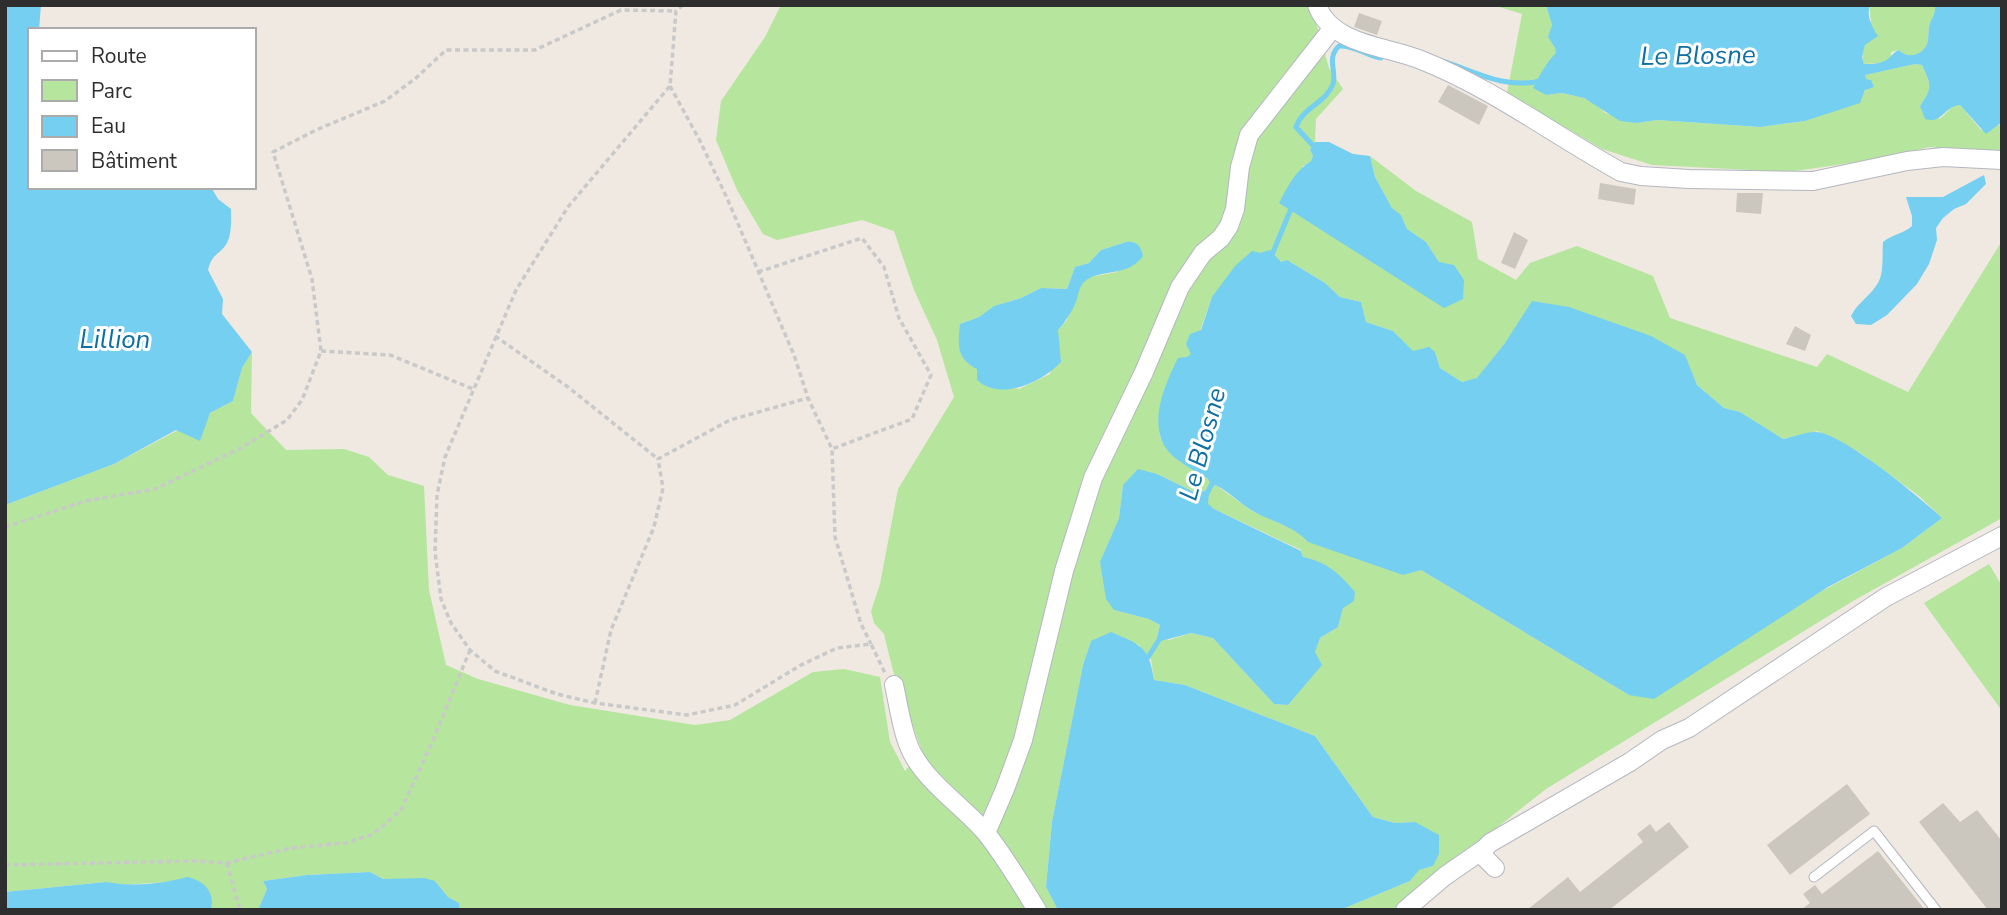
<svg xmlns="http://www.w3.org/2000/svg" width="2007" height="915" font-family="'Nunito Sans',sans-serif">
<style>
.green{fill:#b6e59e;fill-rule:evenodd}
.water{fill:#75cff0}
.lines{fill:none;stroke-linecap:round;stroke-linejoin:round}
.stream{stroke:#75cff0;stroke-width:5}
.building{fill:#cbc7bf}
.service-casing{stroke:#b4b7c1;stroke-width:11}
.minor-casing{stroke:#b4b7c1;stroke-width:20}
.path{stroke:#c9c9c9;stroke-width:3.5;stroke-dasharray:5 3.5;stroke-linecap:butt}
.service{stroke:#fff;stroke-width:9}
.minor{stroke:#fff;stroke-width:18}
.labels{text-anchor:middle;stroke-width:6;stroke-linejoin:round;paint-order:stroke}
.water-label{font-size:26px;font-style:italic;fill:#0d6fa3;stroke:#fff}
</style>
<rect width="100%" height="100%" fill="#efe9e1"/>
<g class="green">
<path d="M781,5H1311L1329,68L1343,89L1316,119L1315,142L1310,150L1313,156L1311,161L1302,167L1439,262L1426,242L1407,229L1401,215L1392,208L1375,177L1370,156L1416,191L1472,222L1478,259L1516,280L1530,263L1577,246L1653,276L1670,318L1817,367L1827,354L1908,392L2002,241V518L1853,601L1546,789L1392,910H1340L1410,881L1418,870L1433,866L1415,822L1395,823L1373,817L1315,736L1185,685L1154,680L1151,659L1138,644L1091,641L1083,665L1052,822L1046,887L1058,910H460L459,903L448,897L435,881L383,879L370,872L307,875L263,881L267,889L258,910H211L170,882L120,885L106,882L5,892V505L114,464L233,401L242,368L252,352L251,413L286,450L344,449L369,457L388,475L424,486L429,590L446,665L478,679L570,705L695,725L730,720L813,672L844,669L880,677L890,742L905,771L922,751L893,671L884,634L874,623L871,611L880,584L898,489L954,397L937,340L914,290L894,231L862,220L777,240L763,234L737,190L716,140L721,101L765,37ZM1126,242H1133L1117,272L1090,277L1082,283L1067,320L1058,330L1050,374L1019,389L977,380V368L960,324L979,317L994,306L1021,298L1041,288L1067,289L1075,267L1089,263L1101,250ZM1275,254L1276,259L1281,262L1287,260L1325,283L1340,297L1361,302L1366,322L1393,331L1413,352H1435L1440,368L1462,382L1477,379L1505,343L1684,355L1697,385L1724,408L1740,412L1783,439L1818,431L1859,452L1919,496L1942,518L1902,548L1629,695L1421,570L1308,542L1301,533L1252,511L1217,486L1210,483L1208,479L1198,472L1160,437L1159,415L1164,392L1192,354L1212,297ZM1157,474L1194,492L1206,491L1208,505L1214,509L1301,550L1303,557L1343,608L1338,627L1320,638L1296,695L1288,705L1274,704L1213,638L1191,633L1169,640L1157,637L1160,625L1149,619L1114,610L1100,563L1119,518L1123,485Z"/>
<path d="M1493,5H1546L1552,25L1549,37L1555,48L1556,54C1546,64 1545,71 1536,82L1546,95L1562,93L1584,98L1597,105L1605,113L1637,123L1657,120L1760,127L1805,121L1862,95L1866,90L1864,75L1915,64L1922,65C1931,85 1933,88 1920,106L1940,119L1954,105H1960L1981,130L1999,125L2002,122V156L1930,147L1871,160L1788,172L1652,165L1602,149L1507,93L1522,14Z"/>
<path d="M1870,5H1935C1936,15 1931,18 1929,27C1928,32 1929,39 1927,44C1922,56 1907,60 1899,50L1891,52V57L1883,63L1864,64C1859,49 1871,37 1871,23C1871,16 1869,12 1870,5Z"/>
<path d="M1989,564L2002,586V711L1924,603Z"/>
</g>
<g class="water">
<path d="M5,5H41L39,30H30V187H211L218,199L231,209C231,220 232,233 227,243C220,255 212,253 208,270L223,299L222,314L252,352L242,368L233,401L210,413L200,441L176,430L114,464L5,505Z"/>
<path d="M1546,5H1870C1866,16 1872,27 1878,36L1865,45L1862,57L1864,64C1875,64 1884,64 1891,56C1894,53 1896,51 1899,50C1907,59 1922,56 1927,44C1929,39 1928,32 1929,27C1931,18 1936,15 1935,5H2002V122L1986,134L1960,105C1944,106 1942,125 1925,119L1920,106C1933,87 1931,85 1922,65L1915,64L1865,75L1866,79L1871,80L1874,87L1865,90L1860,103L1805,121L1760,127L1657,120L1637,123L1620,121L1584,98L1562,93L1546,95L1533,88C1540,75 1546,63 1556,53L1555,48L1548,37L1552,25Z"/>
<path d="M1315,142H1329L1353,154L1370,156L1375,177L1392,208L1401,215L1407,229L1426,242L1439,262L1454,265L1464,280L1463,299L1444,308L1279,203C1288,186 1295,171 1311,161L1313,156L1310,150Z"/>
<path d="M1984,175L1986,184L1966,204L1954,209L1943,218L1936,228L1937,240L1929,264L1917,284L1887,315L1871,325L1856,324L1851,316C1858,302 1872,295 1879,281C1884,271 1882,253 1883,242C1893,234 1903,234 1912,226V216L1906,197H1943Z"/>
<path d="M1126,242C1137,241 1141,246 1143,256C1128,278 1098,268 1084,282C1079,287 1078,296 1076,302C1071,313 1066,321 1058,330L1061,362C1042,382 1001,402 977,380V369C956,358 958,345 960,324L979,317L994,306L1021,298L1041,288L1067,289L1075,267L1089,263L1101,250Z"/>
<path d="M1270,250L1281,262L1287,260L1325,283L1340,297L1361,302L1366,322L1393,331L1413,351L1429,347L1435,352L1440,368L1462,382L1477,378L1505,343L1532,301L1569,307L1651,336L1685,355L1697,385L1724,408L1740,412L1783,439C1793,437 1805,432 1815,432C1840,431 1922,499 1942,518L1902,548L1828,587L1654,699L1629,695L1421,570L1403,575L1308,542C1294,526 1269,521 1251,510C1237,501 1225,488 1210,483L1208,479C1196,471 1177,462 1168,451C1147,424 1165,384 1178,358L1187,357L1191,354L1186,344L1190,334L1201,330L1212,297L1235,266L1252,251L1260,253Z"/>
<path d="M1138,469L1157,474L1194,492L1205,491L1209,494L1208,504L1214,509L1301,551L1303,557C1327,562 1339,573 1355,592L1354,601L1343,608L1338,627L1320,638L1315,652L1322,665L1288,705L1274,704L1213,638L1191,633L1161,641L1157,637L1160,625L1149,619L1114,610L1106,599L1100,562L1119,518L1123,485Z"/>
<path d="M1111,632C1141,645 1149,646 1154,680L1185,685L1315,736L1373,817L1395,823L1415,822L1439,835V854L1433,866L1419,870L1410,881L1340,910H1058L1046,887L1052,822L1083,665L1091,641Z"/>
<path d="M370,872L383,879L424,878L435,881L448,897L459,903L460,910H258L267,889L263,881L307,875Z"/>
<path d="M187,877C205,881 215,892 211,910H5V892L106,882C133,887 161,884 187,877Z"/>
</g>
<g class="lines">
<g class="stream">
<path d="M1446,62C1477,73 1506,89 1540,81"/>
<path d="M1317,150L1296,127C1303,107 1326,103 1333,84C1337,71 1326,58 1339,46C1355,45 1366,56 1381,58"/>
<path d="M1271,257L1293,204"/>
<path d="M1204,499L1214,480"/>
<path d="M1145,662L1162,635"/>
</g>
</g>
<g class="building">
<path d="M1359,13L1382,21L1377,35L1354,27Z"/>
<path d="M1448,85L1488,106L1479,125L1438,102Z"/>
<path d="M1600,183L1636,189L1634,205L1598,199Z"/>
<path d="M1737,193H1763L1761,214L1736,212Z"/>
<path d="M1514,232L1528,240L1515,269L1501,263Z"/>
<path d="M1795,326L1811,335L1805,351L1786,344Z"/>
<path d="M1847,784L1870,814L1790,875L1767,845Z"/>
<path d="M1943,803L1960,822L1977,810L2002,841V910H1988L1919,822Z"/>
<path d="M1669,822L1689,847L1609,910H1527L1568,877L1580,892L1643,842L1637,834L1650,824L1656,832Z"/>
<path d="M1878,851L1925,910H1801L1810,903L1803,894L1815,885L1822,894Z"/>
</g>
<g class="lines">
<defs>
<path id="service" d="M1814,877L1874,831L1936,910"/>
<g id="minor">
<path d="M1317,5C1331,45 1387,46 1421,60C1492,88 1554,135 1621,172L1641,176L1689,179L1813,181L1907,161L1943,157L2002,160"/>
<path d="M894,685C899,707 902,733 912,753C929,785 963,806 986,833C1005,857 1021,884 1037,910"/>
<path d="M986,833L1005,789L1023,740L1064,571L1093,478L1144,372L1180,287L1203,253L1221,238L1229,226L1235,209L1240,167L1249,135L1332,29"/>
<path d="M1495,868L1484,857V849L1490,843L1630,762L1662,740L1689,728L1886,597L2002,536"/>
<path d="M1405,910L1445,876L1484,849"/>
</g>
</defs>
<use href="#service" class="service-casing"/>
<use href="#minor" class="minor-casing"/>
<g class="path">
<path d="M683,5L676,11L670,86L568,207L516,290L445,457L437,495L435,552L441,599L451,623L470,650L495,671L557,694L595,703L687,715L735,705L801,665L837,648L871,644L885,673"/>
<path d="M670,86L699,139L727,198L794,355L808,398L832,449L835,537L861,624L871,644"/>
<path d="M758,272L862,238L884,267L899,318L931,375L912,419L832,449"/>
<path d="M495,336L568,387L658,459"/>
<path d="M321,351L390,355L473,389"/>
<path d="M5,527L85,501L155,489L241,448L287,420L302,400L321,351L312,279L273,152L316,130L385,101L416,78L446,50H535L621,10L676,11"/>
<path d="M595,703L611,630L654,527L663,488L658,459L730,420L808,398"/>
<path d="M227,863L240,910"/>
<path d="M5,865L192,861L227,863L291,848L346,843L373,834L401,810L434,738L470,650"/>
</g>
<use href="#service" class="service"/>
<use href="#minor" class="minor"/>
</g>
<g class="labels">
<g class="water-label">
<text transform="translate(1698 55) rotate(-1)" y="9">Le Blosne</text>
<text x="115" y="348">Lillion</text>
<text transform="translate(1202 444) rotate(-75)" y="9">Le Blosne</text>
</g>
</g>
<rect width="2007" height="915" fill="none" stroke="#2e2e2e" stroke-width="14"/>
<rect x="28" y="28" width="228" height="161" fill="#ffffff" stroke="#ababab" stroke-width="2"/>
<rect x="42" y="51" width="35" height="10" fill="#ffffff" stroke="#ababab" stroke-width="2"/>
<text x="91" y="63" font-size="21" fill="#2e2e2e">Route</text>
<rect x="42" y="80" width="35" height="21" fill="#b6e59e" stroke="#ababab" stroke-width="2"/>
<text x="91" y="98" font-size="21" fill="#2e2e2e">Parc</text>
<rect x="42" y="116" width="35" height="21" fill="#75cff0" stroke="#ababab" stroke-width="2"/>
<text x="91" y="133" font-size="21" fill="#2e2e2e">Eau</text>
<rect x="42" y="150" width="35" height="21" fill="#cbc7bf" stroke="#ababab" stroke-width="2"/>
<text x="91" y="168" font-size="21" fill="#2e2e2e">Bâtiment</text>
</svg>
